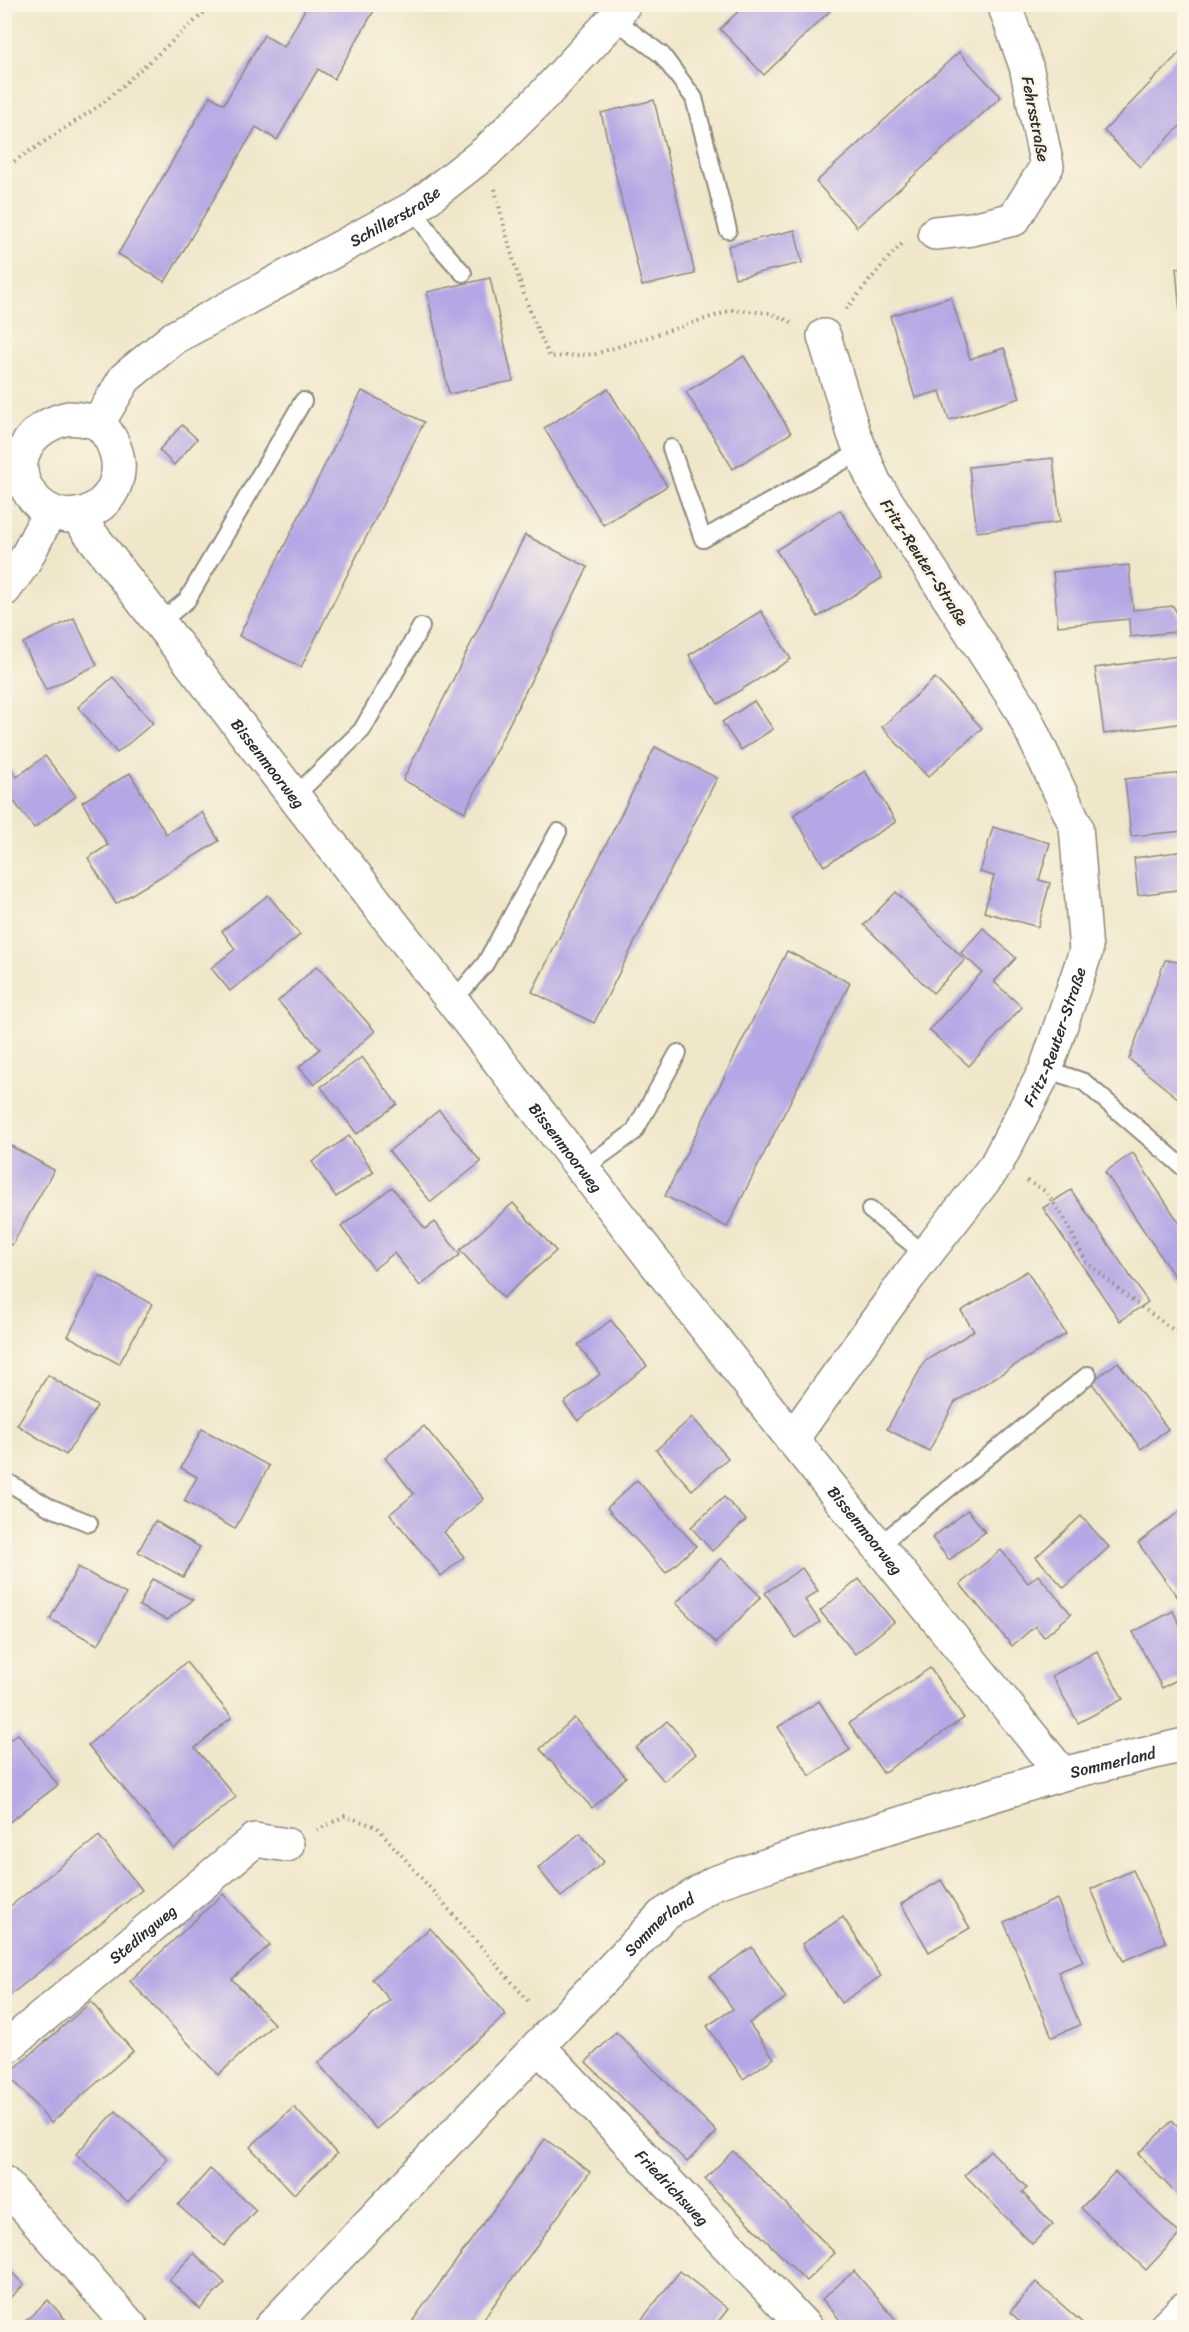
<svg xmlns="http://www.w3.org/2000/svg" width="1189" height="2332" font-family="Sriracha,sans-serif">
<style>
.building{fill:#b5a7e5}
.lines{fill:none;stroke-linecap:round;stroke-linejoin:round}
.service-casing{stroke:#8e897b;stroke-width:20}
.minor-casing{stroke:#8e897b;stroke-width:36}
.path{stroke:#8e897b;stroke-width:4;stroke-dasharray:1.5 4.5;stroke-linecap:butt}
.service{stroke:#fff;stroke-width:16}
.minor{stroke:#fff;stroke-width:33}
.labels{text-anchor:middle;stroke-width:5;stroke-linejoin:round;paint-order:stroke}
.street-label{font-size:16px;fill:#2b2b2b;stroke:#fcf5e5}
</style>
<rect width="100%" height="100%" fill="#fcf5e5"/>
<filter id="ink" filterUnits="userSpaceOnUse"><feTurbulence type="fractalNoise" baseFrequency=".0167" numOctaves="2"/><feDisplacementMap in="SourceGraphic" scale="12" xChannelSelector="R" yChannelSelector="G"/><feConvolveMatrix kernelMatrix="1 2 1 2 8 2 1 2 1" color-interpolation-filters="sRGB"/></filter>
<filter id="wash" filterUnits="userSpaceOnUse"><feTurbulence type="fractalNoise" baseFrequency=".008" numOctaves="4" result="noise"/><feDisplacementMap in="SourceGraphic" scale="24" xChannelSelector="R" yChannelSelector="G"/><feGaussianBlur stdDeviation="1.35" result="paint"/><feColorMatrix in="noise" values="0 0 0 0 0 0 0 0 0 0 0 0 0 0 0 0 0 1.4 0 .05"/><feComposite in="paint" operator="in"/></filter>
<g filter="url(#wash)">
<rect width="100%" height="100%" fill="#f0e7cb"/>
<g id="blocks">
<g class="building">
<path d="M308,4H378L334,79L318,69L277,140L256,127L165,282L118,254L210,96L224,104L264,35L284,47Z"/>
<path d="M746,4H837L764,75L720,29Z"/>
<path d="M1184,48V122L1140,167L1104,131Z"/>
<path d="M959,52L1001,97L857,227L816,182Z"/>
<path d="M654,100L695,274L642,286L601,113Z"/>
<path d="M795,230L802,263L735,278L728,246Z"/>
<path d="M1184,267V312H1180L1176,268Z"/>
<path d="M490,278L513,381L449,394L427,292Z"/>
<path d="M951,297L970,359L1004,348L1020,398L949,420L940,391L915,398L890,316Z"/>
<path d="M744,356L791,433L733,469L686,392Z"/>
<path d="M608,389L667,486L603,525L544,428Z"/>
<path d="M362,391L424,422L301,667L239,636Z"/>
<path d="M182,425L197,439L174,465L159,450Z"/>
<path d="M1053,458L1060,522L977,532L969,467Z"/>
<path d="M840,510L882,578L818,617L776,550Z"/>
<path d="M525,535L588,567L465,812L403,780Z"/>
<path d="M1129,565L1133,610L1173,606L1184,625V631L1130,637L1129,619L1058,626L1053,572Z"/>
<path d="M761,611L791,659L718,704L689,655Z"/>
<path d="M74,618L97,665L46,690L23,643Z"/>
<path d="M1178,656L1184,700V723L1104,734L1095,668Z"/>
<path d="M113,677L153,723L117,753L78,707Z"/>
<path d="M935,678L982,728L928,777L882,727Z"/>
<path d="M754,701L773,729L741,750L722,722Z"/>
<path d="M655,747L717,778L594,1023L532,992Z"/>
<path d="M45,756L76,796L34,828L9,795L4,799V760L17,777Z"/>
<path d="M865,771L896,822L824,866L793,815Z"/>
<path d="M130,773L166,834L202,812L219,841L116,904L88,858L108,845L82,802Z"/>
<path d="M1184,773V831L1131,836L1125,779Z"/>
<path d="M993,827L1050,843L1039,880L1050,883L1038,927L984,912L994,876L980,872Z"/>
<path d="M1184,851V889L1138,895L1134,858Z"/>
<path d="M896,892L965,960L933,993L864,925Z"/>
<path d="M268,895L300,935L230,991L211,968L235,949L222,931Z"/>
<path d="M983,928L1016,958L994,982L1022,1007L969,1066L929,1030L982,972L961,953Z"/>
<path d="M787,951L850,983L727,1227L665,1196Z"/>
<path d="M1165,960L1184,963V1103L1129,1059Z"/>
<path d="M317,966L375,1031L314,1085L299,1067L320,1049L278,1001Z"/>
<path d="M362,1057L397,1104L357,1134L321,1087Z"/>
<path d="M439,1110L481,1162L431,1202L389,1151Z"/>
<path d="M349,1136L374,1172L336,1197L312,1162Z"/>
<path d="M4,1142L54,1170L12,1245L4,1241Z"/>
<path d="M1133,1153L1184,1230V1278L1178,1282L1105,1172Z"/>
<path d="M392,1187L425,1229L435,1222L460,1255L420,1286L394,1253L374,1269L341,1227Z"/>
<path d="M1071,1190L1148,1302L1120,1321L1043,1208Z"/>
<path d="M513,1203L556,1251L503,1298L460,1250Z"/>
<path d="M1027,1271L1066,1334L955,1402L929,1451L887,1429L925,1361L974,1331L961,1311Z"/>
<path d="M100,1276L152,1304L119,1364L68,1336Z"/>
<path d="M611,1320L647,1366L578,1421L564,1403L600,1374L578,1345Z"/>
<path d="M1118,1362L1168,1429L1141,1449L1091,1382Z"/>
<path d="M48,1375L97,1406L66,1455L17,1425Z"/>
<path d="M692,1417L728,1458L692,1490L656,1450Z"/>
<path d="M424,1426L484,1499L444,1532L464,1557L441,1576L390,1514L414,1494L385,1458Z"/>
<path d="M202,1429L269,1466L235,1529L184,1501L197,1477L181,1468Z"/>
<path d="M637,1480L696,1546L666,1573L607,1508Z"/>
<path d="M724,1497L746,1520L712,1551L691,1527Z"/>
<path d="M1184,1508V1606L1138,1543Z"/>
<path d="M968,1510L985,1532L949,1560L932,1538Z"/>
<path d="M1081,1516L1109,1547L1064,1588L1036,1557Z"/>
<path d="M155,1521L200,1547L183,1577L138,1552Z"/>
<path d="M1001,1550L1028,1583L1038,1575L1071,1614L1044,1637L1035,1626L1012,1646L960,1584Z"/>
<path d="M721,1558L761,1597L716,1643L676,1603Z"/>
<path d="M78,1567L126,1594L98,1645L50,1619Z"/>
<path d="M802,1568L818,1591L805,1600L820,1622L796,1638L765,1593Z"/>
<path d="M152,1579L193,1600L167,1620L139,1606Z"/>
<path d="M859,1579L894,1622L855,1654L820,1611Z"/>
<path d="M1173,1611L1184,1633V1676L1162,1688L1133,1632Z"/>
<path d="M1097,1651L1123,1699L1078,1723L1052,1676Z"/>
<path d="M186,1662L232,1717L195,1748L236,1797L174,1849L88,1745Z"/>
<path d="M930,1668L964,1718L883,1773L849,1723Z"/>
<path d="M819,1701L850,1750L810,1776L778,1727Z"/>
<path d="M574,1718L626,1777L592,1808L540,1749Z"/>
<path d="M667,1721L696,1754L664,1781L636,1748Z"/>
<path d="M18,1734L58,1785L4,1826V1744Z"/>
<path d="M580,1833L604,1862L561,1897L538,1868Z"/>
<path d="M99,1836L142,1890L4,2000V1911Z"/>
<path d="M1133,1870L1166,1942L1123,1961L1091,1889Z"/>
<path d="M941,1880L970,1928L929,1952L901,1904Z"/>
<path d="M223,1894L270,1945L232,1979L274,2024L218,2075L130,1981Z"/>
<path d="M1057,1899L1083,1962L1058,1972L1080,2025L1052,2037L1004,1922Z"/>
<path d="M843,1917L881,1976L841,2003L802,1944Z"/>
<path d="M430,1928L506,2015L376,2129L318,2063L390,2000L372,1979Z"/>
<path d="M752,1947L786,1998L749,2023L774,2058L743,2079L707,2026L733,2009L710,1976Z"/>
<path d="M91,2002L133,2051L51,2123L8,2074Z"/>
<path d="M616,2032L717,2132L687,2162L586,2062Z"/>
<path d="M294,2107L337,2154L294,2194L250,2147Z"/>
<path d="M116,2111L168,2159L128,2202L76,2154Z"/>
<path d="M1172,2121L1184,2134V2202L1138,2154Z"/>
<path d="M545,2139L590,2172L477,2328H423L413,2320Z"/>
<path d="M990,2150L1027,2188L1022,2192L1053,2224L1032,2244L965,2175Z"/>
<path d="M733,2151L835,2253L806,2281L705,2179Z"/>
<path d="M210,2169L256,2210L224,2246L178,2205Z"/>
<path d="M1115,2172L1180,2234L1146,2270L1081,2208Z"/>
<path d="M194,2253L225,2283L200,2309L169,2280Z"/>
<path d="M4,2264L24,2285L4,2303Z"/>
<path d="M680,2271L728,2309L713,2328H635Z"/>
<path d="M854,2271L903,2328H847L822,2299Z"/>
<path d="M1036,2282L1086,2326L1085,2328H1027L1010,2312Z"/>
<path d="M48,2300L73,2328H18Z"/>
</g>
</g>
</g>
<g filter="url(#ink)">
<use href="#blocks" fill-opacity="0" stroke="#8e897b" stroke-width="1.5"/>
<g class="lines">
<defs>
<g id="service">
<path d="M614,19L662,55L694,98L728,230"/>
<path d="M413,208L438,245L463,273"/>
<path d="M671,448L703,539L861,451"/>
<path d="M159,623L187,600L303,401"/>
<path d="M294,797L362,730L421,627"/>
<path d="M453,1001L485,964L558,832"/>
<path d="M1046,1069L1084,1082L1184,1168"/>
<path d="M583,1169L634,1132L678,1053"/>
<path d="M870,1210L926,1255"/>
<path d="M4,1480L49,1507L89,1523"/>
<path d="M878,1546L1088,1375"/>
</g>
<g id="minor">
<path d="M935,233L972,229L1014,219L1047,166L1026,66L1004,4"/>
<path d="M69,418C78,419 88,419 96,423C103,426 110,437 113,444C138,500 67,543 31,495C5,460 32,425 69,418Z"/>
<path id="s1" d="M98,423L125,378L175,337L417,206L486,152L543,96L614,19L624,4"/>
<path id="s2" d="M76,515L792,1439L1062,1774"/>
<path d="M4,590L23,564L50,511"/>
<path id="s3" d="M792,1439L909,1276L996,1165L1046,1069L1086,951L1076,826L1021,709L874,482L854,434L824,336"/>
<path id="s4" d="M538,2046L806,2328"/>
<path id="s5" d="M4,2049L255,1840L287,1845"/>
<path d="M4,2183L132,2328"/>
<path id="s6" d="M270,2328L662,1916L714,1883L801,1854L1062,1774L1184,1745"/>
<path d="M1165,2328L1184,2309"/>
</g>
</defs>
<use href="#service" class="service-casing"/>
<use href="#minor" class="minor-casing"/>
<g class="path">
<path d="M4,168L102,104L214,4"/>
<path d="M495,189C509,247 523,303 550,357L595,354L733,310L770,313L794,323"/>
<path d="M846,309L890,256L902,244"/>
<path d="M1027,1181L1045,1191L1064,1218L1086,1262L1129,1298L1175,1331L1184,1325"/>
<path d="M317,1830L345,1816L377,1827L530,2003"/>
</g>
<use href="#service" class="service"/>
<use href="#minor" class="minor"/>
</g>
</g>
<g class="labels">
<g class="street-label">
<text transform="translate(1036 119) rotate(79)" y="6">Fehrsstraße</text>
<text dy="6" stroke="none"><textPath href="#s1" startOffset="368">Schillerstraße</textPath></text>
<text transform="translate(925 562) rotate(57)" y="6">Fritz-Reuter-Straße</text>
<text dy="6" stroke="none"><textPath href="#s2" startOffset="314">Bissenmoorweg</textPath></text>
<text dy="6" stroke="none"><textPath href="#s3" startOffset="483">Fritz-Reuter-Straße</textPath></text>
<text dy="6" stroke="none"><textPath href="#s2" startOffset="800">Bissenmoorweg</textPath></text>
<text dy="6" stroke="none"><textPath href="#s2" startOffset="1286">Bissenmoorweg</textPath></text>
<text dy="6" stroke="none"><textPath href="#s6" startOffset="1047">Sommerland</textPath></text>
<text dy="6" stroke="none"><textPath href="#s6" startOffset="561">Sommerland</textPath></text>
<text dy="6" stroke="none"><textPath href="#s5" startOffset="180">Stedingweg</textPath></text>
<text dy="6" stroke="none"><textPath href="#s4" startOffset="195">Friedrichsweg</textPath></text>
</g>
</g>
<rect width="1189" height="2332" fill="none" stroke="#fcf5e5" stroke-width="24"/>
</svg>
